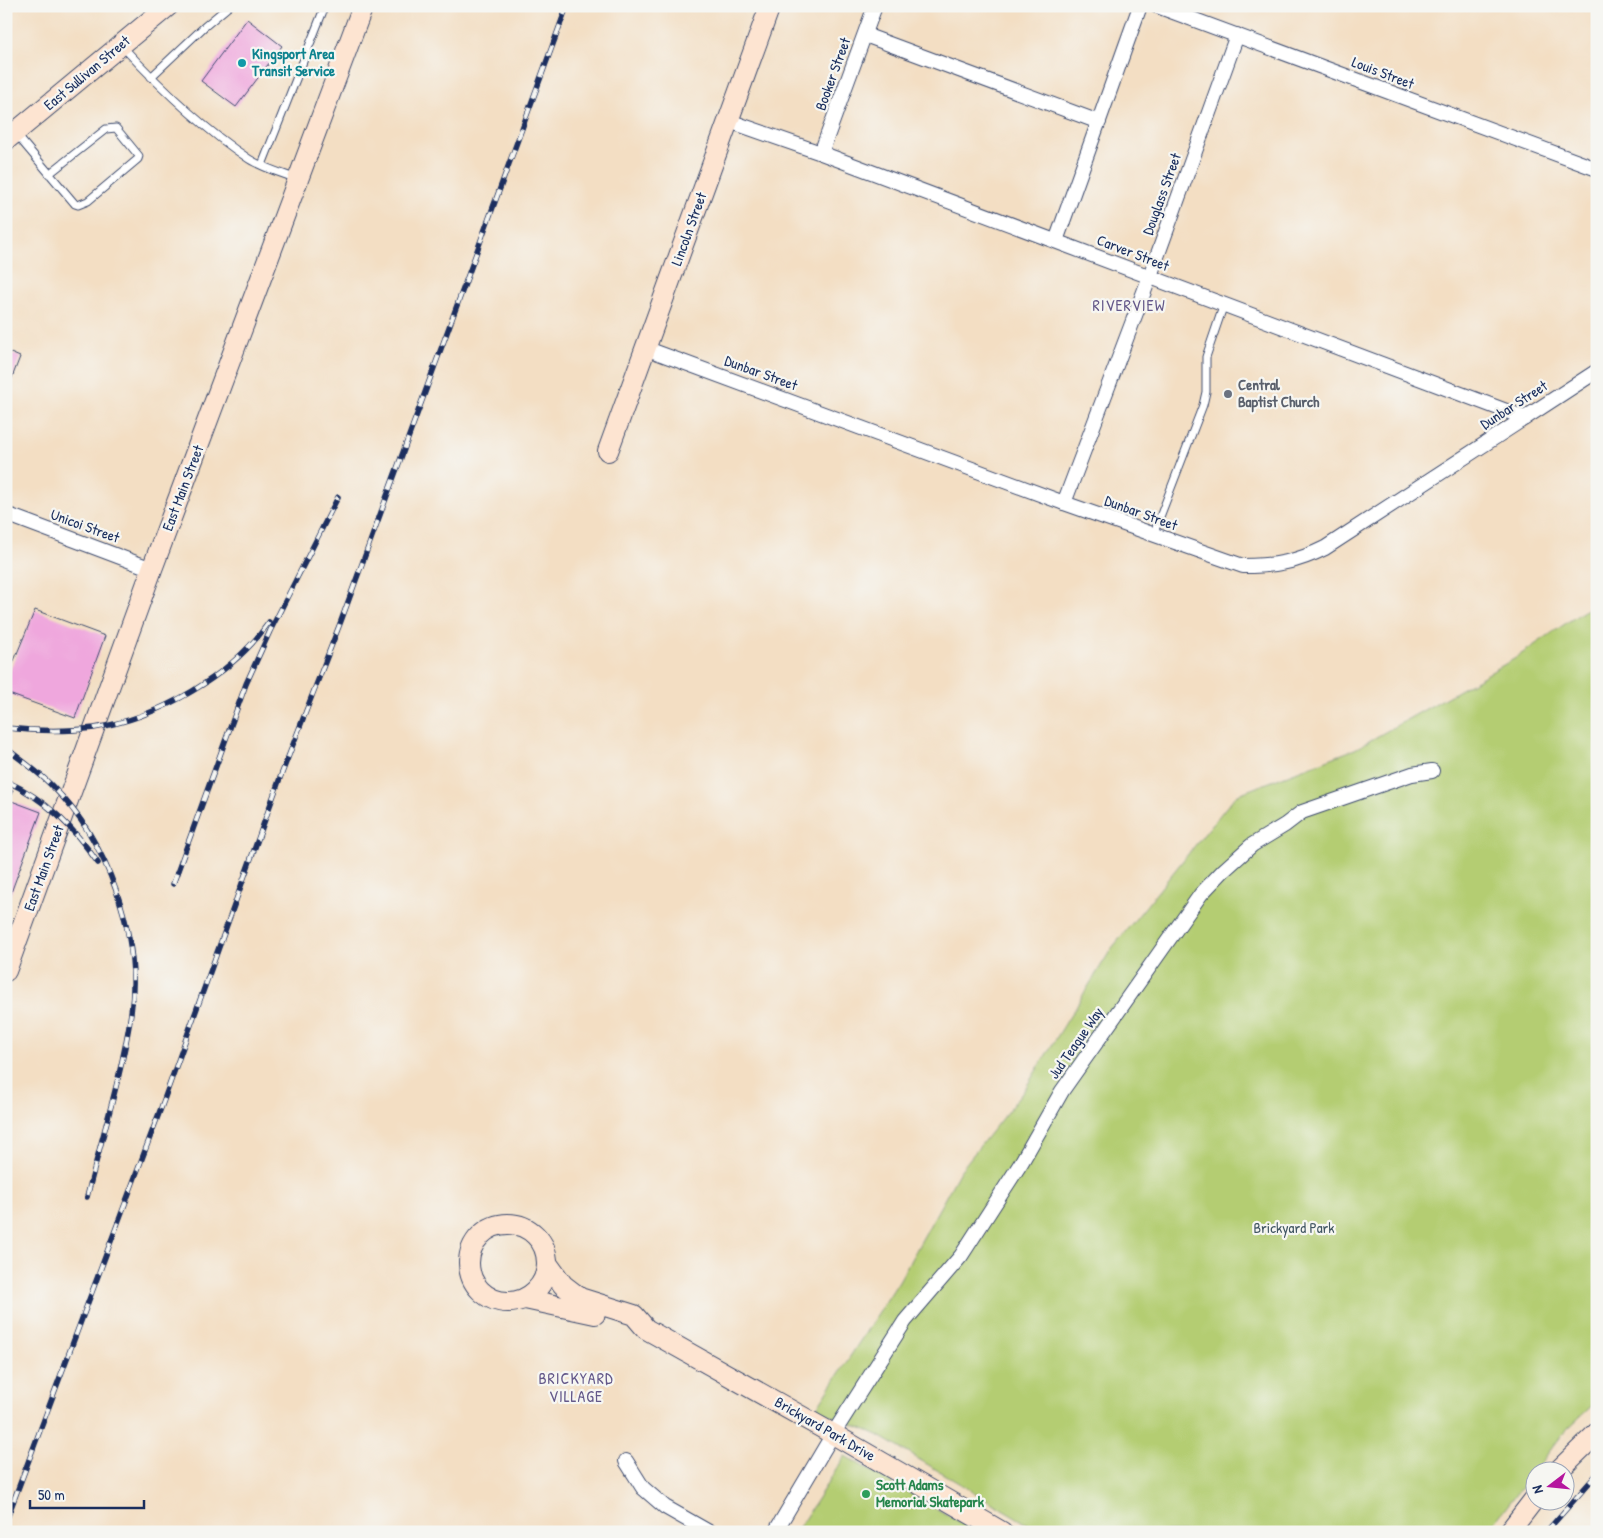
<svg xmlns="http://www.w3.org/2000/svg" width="1603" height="1538" font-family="'Patrick Hand',sans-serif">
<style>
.green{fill:#b4cd72;stroke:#687e68}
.building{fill:#efa7dd}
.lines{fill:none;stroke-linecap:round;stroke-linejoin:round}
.lane-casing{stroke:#3b496d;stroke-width:9}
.street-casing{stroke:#3b496d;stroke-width:16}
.secondary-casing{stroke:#3b496d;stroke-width:22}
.lane{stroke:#fff;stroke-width:7}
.street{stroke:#fff;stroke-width:14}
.secondary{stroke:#fde4d1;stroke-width:20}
.rail-casing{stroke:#1b2f5e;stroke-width:5.5}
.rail{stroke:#f6f6f2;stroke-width:4;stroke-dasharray:11;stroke-linecap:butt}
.culture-dot{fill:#0f9aa8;stroke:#f6f6f2;stroke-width:2}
.worship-dot{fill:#6b7280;stroke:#f6f6f2;stroke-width:2}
.leisure-dot{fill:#2e9e5b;stroke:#f6f6f2;stroke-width:2}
.labels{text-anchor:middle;stroke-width:4.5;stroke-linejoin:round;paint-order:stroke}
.culture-label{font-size:15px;font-weight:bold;fill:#0d838f;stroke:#f6f6f2;text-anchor:start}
.street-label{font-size:15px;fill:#1b2f5e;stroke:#f6f6f2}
.worship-label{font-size:15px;font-weight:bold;fill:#5b616d;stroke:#f6f6f2;text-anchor:start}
.park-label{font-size:15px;fill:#415663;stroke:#f6f6f2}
.leisure-label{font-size:15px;font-weight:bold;fill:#27864d;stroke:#f6f6f2;text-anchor:start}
.neighbourhood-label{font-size:16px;letter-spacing:1px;fill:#65598a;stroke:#f6f6f2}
</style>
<rect width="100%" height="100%" fill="#f6f6f2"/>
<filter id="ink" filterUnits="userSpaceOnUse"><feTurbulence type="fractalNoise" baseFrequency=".02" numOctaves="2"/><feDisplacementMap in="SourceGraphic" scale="10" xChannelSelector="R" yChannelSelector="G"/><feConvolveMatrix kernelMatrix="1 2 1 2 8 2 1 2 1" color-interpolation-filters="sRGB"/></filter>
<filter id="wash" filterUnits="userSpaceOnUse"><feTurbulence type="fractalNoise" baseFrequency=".0096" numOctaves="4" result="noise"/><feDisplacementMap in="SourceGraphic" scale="20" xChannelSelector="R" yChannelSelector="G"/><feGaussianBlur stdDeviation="1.12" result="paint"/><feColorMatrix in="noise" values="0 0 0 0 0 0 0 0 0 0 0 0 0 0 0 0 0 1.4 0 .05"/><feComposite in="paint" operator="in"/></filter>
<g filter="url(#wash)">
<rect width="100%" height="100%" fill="#f3dec3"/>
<g class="green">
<path d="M1597,602V1401L1566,1430L1487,1532H1041L878,1435L816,1409L899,1281L960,1171L1023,1092L1112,948L1236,795L1355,749L1514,659Z"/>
<path d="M845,1456L977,1532H796Z"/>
</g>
<g id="blocks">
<g class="building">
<path d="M247,19L282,46L236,107L201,81Z"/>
<path d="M6,351L20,357L6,393Z"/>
<path d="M35,610L105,636L75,718L6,693V680Z"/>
<path d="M6,787L13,790L9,800L41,812L6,906Z"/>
</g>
</g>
</g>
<g filter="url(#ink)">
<use href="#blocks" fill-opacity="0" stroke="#3b496d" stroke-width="1"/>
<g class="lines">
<defs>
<g id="lane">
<path d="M123,47C161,88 202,128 249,159C263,168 281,173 295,178"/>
<path d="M151,77L204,27L229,6"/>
<path d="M15,133L75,204L78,205L88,201L138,159L139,156L116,128L106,129L49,174"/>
<path d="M262,165L325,6"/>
<path d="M1153,535L1203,405L1206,392V357L1224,304"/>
</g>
<g id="street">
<path d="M1157,6L1597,169"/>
<path d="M865,35L1099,122"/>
<path d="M729,121L821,153L1525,418"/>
<path d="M821,153L875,6"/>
<path d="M1056,241L1140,6"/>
<path d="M645,348L1064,503L1243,566C1275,566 1297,562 1325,548L1597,371"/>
<path d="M1064,503L1150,276L1237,35"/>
<path d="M6,514L152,569"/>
<path d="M626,1461L643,1488L665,1507L709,1532"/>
<path d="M775,1532L833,1434L905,1321L961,1256L1021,1163L1062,1091L1201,894L1223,871L1252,845L1285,825L1302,812L1412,774L1432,771"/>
</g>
<g id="secondary">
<path d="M6,140L168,6"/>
<path d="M608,451L770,6"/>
<path d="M6,971L152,569L363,6"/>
<circle cx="508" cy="1263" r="39"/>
<path d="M547,1263L563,1285L580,1298L634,1315L646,1329L833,1434L1002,1532"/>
<path d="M525,1299L595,1314"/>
<path d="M1559,1470L1597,1433"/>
<path d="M1509,1532L1536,1497"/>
</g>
</defs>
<use href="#lane" class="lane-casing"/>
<use href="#street" class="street-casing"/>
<use href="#secondary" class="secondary-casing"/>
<use href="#lane" class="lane"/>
<use href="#street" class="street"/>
<use href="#secondary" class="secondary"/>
<defs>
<g id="rail">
<path d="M6,728C36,731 64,732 94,728C158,718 232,676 269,622"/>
<path d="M6,748C22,761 39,772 53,787C107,840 142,937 131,1013C122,1075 102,1136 87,1197"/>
<path d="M6,781C46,799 74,828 98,863"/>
<path d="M173,884L246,684L270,631L338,497"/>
<path d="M6,1521L161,1108L280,778L341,621L567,6"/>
<path d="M1546,1532L1597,1474"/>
</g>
</defs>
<use href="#rail" class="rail-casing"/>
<use href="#rail" class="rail"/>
</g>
</g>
<circle class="culture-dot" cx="242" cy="63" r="5"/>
<circle class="worship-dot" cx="1228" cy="394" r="5"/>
<circle class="leisure-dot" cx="866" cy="1494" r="5"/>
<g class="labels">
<g class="culture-label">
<text x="252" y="59">Kingsport Area<tspan x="252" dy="17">Transit Service</tspan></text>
</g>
<g class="street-label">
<text transform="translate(87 73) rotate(-40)" y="5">East Sullivan Street</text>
<text transform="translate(1383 73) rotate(21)" y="5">Louis Street</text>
<text transform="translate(833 74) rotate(-70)" y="5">Booker Street</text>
<text transform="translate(1162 194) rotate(-70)" y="5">Douglass Street</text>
<text transform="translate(689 229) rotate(-70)" y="5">Lincoln Street</text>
<text transform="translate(1133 253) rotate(21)" y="5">Carver Street</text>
<text transform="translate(761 373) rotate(20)" y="5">Dunbar Street</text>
<text transform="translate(1514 405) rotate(-33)" y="5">Dunbar Street</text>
<text transform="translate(183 488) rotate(-69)" y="5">East Main Street</text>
<text transform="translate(1141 513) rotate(20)" y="5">Dunbar Street</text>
<text transform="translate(85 526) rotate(20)" y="5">Unicoi Street</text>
<text transform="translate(44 868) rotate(-70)" y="5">East Main Street</text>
<text transform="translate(1076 1043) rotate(-55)" y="5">Jud Teague Way</text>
<text transform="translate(825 1429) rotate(30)" y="5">Brickyard Park Drive</text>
</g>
<g class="worship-label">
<text x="1238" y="390">Central<tspan x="1238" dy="17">Baptist Church</tspan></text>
</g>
<g class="park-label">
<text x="1294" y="1233">Brickyard Park</text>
</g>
<g class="leisure-label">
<text x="876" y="1490">Scott Adams<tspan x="876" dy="17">Memorial Skatepark</tspan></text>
</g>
<g class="neighbourhood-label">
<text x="1129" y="311">RIVERVIEW</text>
<text x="576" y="1384">BRICKYARD<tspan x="576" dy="18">VILLAGE</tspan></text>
</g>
</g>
<rect width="1603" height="1538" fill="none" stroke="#f6f6f2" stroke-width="25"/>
<g transform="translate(1550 1486) rotate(254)"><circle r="24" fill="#f6f6f2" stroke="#9ea6b7"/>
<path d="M0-4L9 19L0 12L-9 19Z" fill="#b5179e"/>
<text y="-8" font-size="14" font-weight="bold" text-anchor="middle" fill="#1b2f5e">N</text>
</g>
<path d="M30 1500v8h114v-8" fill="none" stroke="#1b2f5e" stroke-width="2.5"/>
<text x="38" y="1500" font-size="15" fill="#1b2f5e" stroke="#f6f6f2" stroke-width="4" paint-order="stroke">50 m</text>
</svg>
